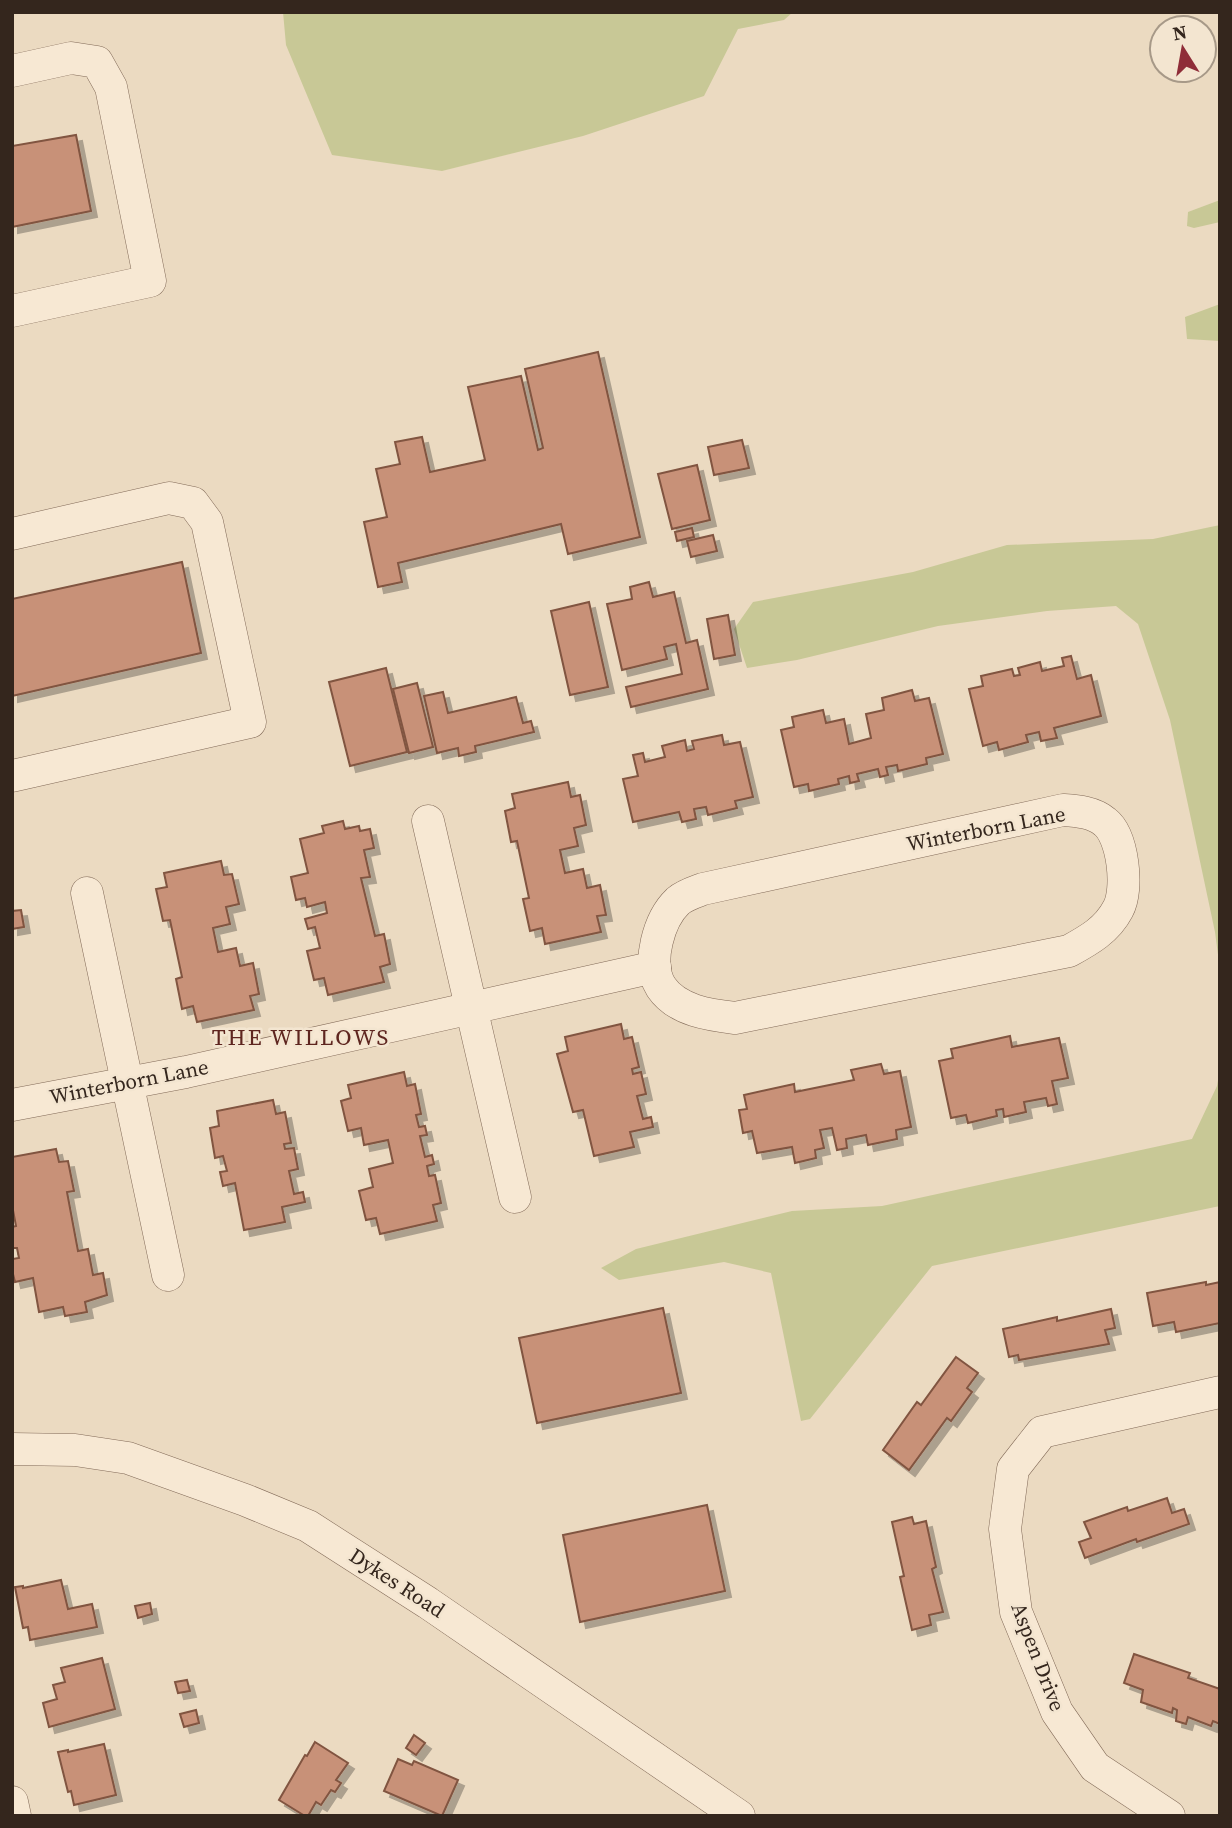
<svg xmlns="http://www.w3.org/2000/svg" width="1232" height="1828" font-family="'Source Serif 4',serif">
<style>
.green{fill:#c8c896}
.building{fill:#c89178;stroke:#815441;stroke-width:2;filter:url(#shadow)}
.lines{fill:none;stroke-linecap:round;stroke-linejoin:round}
.minor-casing{stroke:#836b59;stroke-width:33}
.minor{stroke:#f7e8d3;stroke-width:32}
.labels{text-anchor:middle;stroke-width:5;stroke-linejoin:round;paint-order:stroke}
.street-label{font-size:21px;fill:#34261d;stroke:#f3e5d0}
.neighbourhood-label{font-size:23px;letter-spacing:2px;fill:#5e251f;stroke:#f3e5d0}
</style>
<defs>
<filter id="shadow"><feDropShadow dx="6" dy="6" stdDeviation="0" flood-color="#0004"/></filter>
</defs>
<rect width="100%" height="100%" fill="#ebdac1"/>
<g class="green">
<path d="M283,12H793L784,20L738,29L704,96L583,136L442,171L332,155L286,45Z"/>
<path d="M1220,200V222L1194,228L1187,226L1188,212Z"/>
<path d="M1220,304V341L1187,339L1185,317Z"/>
<path d="M1220,525V970L1215,932L1170,720L1138,624L1116,606L1047,611L938,626L797,660L747,668L734,629L753,602L913,572L1007,545L1153,539Z"/>
<path d="M1220,1068V1206L932,1266L810,1419L801,1421L771,1273L724,1262L619,1280L601,1268L636,1249L792,1211L882,1206L1192,1139L1217,1086Z"/>
</g>
<g class="building">
<path d="M76,135L91,211L12,227V146Z"/>
<path d="M598,352L640,537L568,554L561,524L398,563L402,582L378,587L364,522L387,517L376,469L400,464L395,442L422,437L430,472L485,460L468,387L521,376L538,450L543,448L525,369Z"/>
<path d="M742,440L749,468L714,475L708,447Z"/>
<path d="M697,465L710,520L672,529L658,474Z"/>
<path d="M692,528L694,537L677,541L675,532Z"/>
<path d="M713,535L717,551L691,557L687,541Z"/>
<path d="M182,562L201,653L12,696V599Z"/>
<path d="M649,582L653,597L674,592L686,643L697,640L708,689L631,707L626,687L682,674L676,644L664,647L667,659L622,670L607,604L632,599L630,587Z"/>
<path d="M589,602L608,687L570,695L551,611Z"/>
<path d="M728,615L735,655L714,659L707,619Z"/>
<path d="M1071,656L1077,679L1091,675L1101,716L1054,728L1057,738L1041,741L1039,732L1026,735L1028,742L999,750L997,742L983,746L969,689L983,686L981,676L1012,669L1014,676L1020,675L1018,668L1040,662L1042,671L1064,666L1062,658Z"/>
<path d="M386,668L407,752L350,766L329,682Z"/>
<path d="M417,683L433,747L409,753L393,689Z"/>
<path d="M912,690L915,701L929,698L943,754L926,758L927,764L898,771L897,765L886,767L888,775L880,777L878,769L857,774L859,781L850,783L849,776L838,779L839,784L809,791L808,784L794,787L781,730L794,727L792,717L823,710L826,723L844,719L849,744L871,738L866,714L884,710L882,698Z"/>
<path d="M443,692L448,713L516,697L523,723L531,721L534,732L475,746L476,752L459,756L458,748L437,753L424,696Z"/>
<path d="M722,735L724,745L740,742L753,797L735,801L737,808L708,815L706,807L694,809L696,819L682,822L679,812L633,822L623,779L638,776L633,755L643,753L645,762L665,757L662,746L685,740L687,751L694,749L692,741Z"/>
<path d="M568,782L571,797L580,795L586,825L574,828L578,846L560,850L565,873L583,869L587,888L600,885L606,915L597,916L601,932L545,944L542,928L530,931L523,899L529,898L517,841L511,842L505,811L515,808L512,794Z"/>
<path d="M343,821L345,829L359,826L360,831L370,829L374,848L364,850L370,877L361,878L375,936L384,934L390,964L380,967L384,982L328,995L324,978L314,980L307,951L320,948L315,927L308,929L305,919L327,913L325,902L307,907L305,898L296,900L291,877L308,873L300,839L324,833L322,826Z"/>
<path d="M221,861L224,875L232,874L239,904L226,907L230,924L213,928L218,952L236,948L240,966L253,963L259,994L250,996L254,1010L197,1022L193,1006L182,1009L176,979L182,977L170,920L163,921L156,889L167,887L164,873Z"/>
<path d="M21,910L24,927L12,929V911Z"/>
<path d="M621,1024L624,1039L632,1037L639,1067L632,1069L633,1074L641,1072L646,1094L637,1096L643,1119L651,1117L653,1127L630,1132L634,1147L594,1156L583,1110L573,1112L557,1054L568,1051L565,1037Z"/>
<path d="M1010,1036L1012,1047L1059,1038L1068,1078L1052,1081L1057,1104L1048,1106L1046,1098L1024,1102L1026,1112L1004,1117L1003,1109L996,1110L997,1116L968,1123L966,1115L951,1118L939,1061L953,1058L951,1049Z"/>
<path d="M881,1064L884,1074L900,1071L911,1127L896,1130L897,1139L868,1145L866,1135L846,1139L847,1148L837,1150L832,1128L820,1130L824,1148L815,1150L816,1158L795,1163L792,1147L757,1153L752,1131L743,1133L739,1110L747,1109L744,1095L794,1084L795,1092L854,1080L851,1070Z"/>
<path d="M404,1072L407,1086L415,1084L421,1114L416,1115L419,1127L425,1126L427,1135L420,1136L425,1157L432,1155L434,1164L427,1166L429,1176L435,1175L441,1203L433,1205L437,1221L380,1234L376,1218L366,1220L359,1191L373,1187L369,1169L393,1163L388,1140L364,1145L361,1128L348,1131L341,1101L351,1098L348,1085Z"/>
<path d="M273,1100L276,1114L285,1112L291,1143L284,1144L285,1149L294,1148L298,1169L289,1171L294,1194L303,1192L305,1202L282,1207L285,1222L244,1230L235,1183L223,1186L220,1172L227,1171L223,1156L215,1158L210,1128L219,1126L217,1111Z"/>
<path d="M56,1149L59,1162L68,1161L74,1191L67,1192L78,1251L88,1249L93,1275L103,1273L107,1295L85,1302L87,1312L65,1316L63,1307L39,1312L33,1278L15,1282L12,1270V1259L19,1258L17,1248H12V1227L16,1226L12,1205V1157Z"/>
<path d="M1206,1282V1285L1220,1282V1323L1176,1332L1174,1322L1153,1326L1147,1293Z"/>
<path d="M663,1308L681,1393L537,1423L519,1338Z"/>
<path d="M1111,1309L1115,1328L1105,1330L1109,1344L1019,1360L1018,1355L1009,1357L1003,1329L1057,1317V1321Z"/>
<path d="M956,1357L978,1373L967,1388L972,1392L951,1421L947,1418L909,1470L883,1450L917,1402L921,1405Z"/>
<path d="M1167,1498L1172,1513L1184,1509L1189,1524L1137,1542L1136,1539L1085,1558L1079,1542L1091,1538L1084,1522L1127,1507L1128,1511Z"/>
<path d="M707,1505L725,1591L580,1622L563,1535Z"/>
<path d="M912,1517L914,1524L926,1521L936,1567L932,1569L943,1612L929,1615L931,1625L912,1630L900,1577L904,1576L892,1522Z"/>
<path d="M61,1580L68,1609L92,1604L97,1627L30,1640L28,1627L23,1628L15,1587L23,1586V1588Z"/>
<path d="M150,1603L152,1614L138,1618L135,1606Z"/>
<path d="M1134,1654L1190,1673L1188,1678L1220,1689V1724L1213,1721L1211,1726L1188,1717L1186,1724L1176,1721L1177,1710L1173,1708L1172,1713L1141,1702L1143,1690L1124,1683Z"/>
<path d="M102,1658L115,1709L49,1727L43,1703L57,1699L53,1685L65,1682L61,1668Z"/>
<path d="M187,1680L190,1691L178,1693L175,1682Z"/>
<path d="M196,1710L199,1723L184,1727L180,1714Z"/>
<path d="M414,1735L425,1743L416,1755L406,1748Z"/>
<path d="M315,1742L348,1763L336,1780L341,1783L335,1792L331,1790L321,1805L316,1802L308,1816H305L279,1800L305,1755L307,1756Z"/>
<path d="M104,1744L116,1795L74,1805L71,1791L68,1792L58,1752L68,1750V1752Z"/>
<path d="M398,1759L412,1765L414,1761L458,1780L442,1816L384,1791Z"/>
</g>
<g class="lines">
<defs>
<g id="minor">
<path d="M12,71L71,58L97,62L111,87L150,281L12,311"/>
<path d="M12,534L169,498L193,503L207,522L250,722L12,776"/>
<path d="M1063,810C1077,811 1093,812 1105,822C1123,836 1129,889 1118,909C1107,930 1089,940 1069,951L735,1018C710,1015 677,1011 661,987C646,963 659,919 678,901C685,895 695,892 703,889Z"/>
<path d="M428,821L515,1197"/>
<path d="M87,893L168,1275"/>
<path d="M12,1105L186,1072L655,967"/>
<path d="M12,1449L75,1450L128,1458L245,1500L308,1526L428,1603L739,1816"/>
<path d="M12,1802L15,1816"/>
<path d="M1169,1816L1095,1767L1057,1712L1016,1612L1005,1529L1013,1469L1042,1432L1220,1392"/>
</g>
</defs>
<use href="#minor" class="minor-casing"/>
<use href="#minor" class="minor"/>
</g>
<g class="labels">
<g class="street-label">
<text transform="translate(986 829) rotate(-11)" y="7">Winterborn Lane</text>
<text transform="translate(129 1082) rotate(-11)" y="7">Winterborn Lane</text>
<text transform="translate(397 1583) rotate(33)" y="7">Dykes Road</text>
<text transform="translate(1038 1657) rotate(69)" y="7">Aspen Drive</text>
</g>
<g class="neighbourhood-label">
<text x="301" y="1045">THE WILLOWS</text>
</g>
</g>
<rect width="1232" height="1828" fill="none" stroke="#34261d" stroke-width="28"/>
<g transform="translate(1183 49) rotate(349)"><circle r="33" fill="#f3e5d0" stroke="#a79988" stroke-width="2"/>
<path d="M0-5L12 26L0 18L-12 26Z" fill="#8f2d38"/>
<text y="-10" font-size="19" font-weight="bold" text-anchor="middle" fill="#34261d">N</text>
</g>
</svg>
